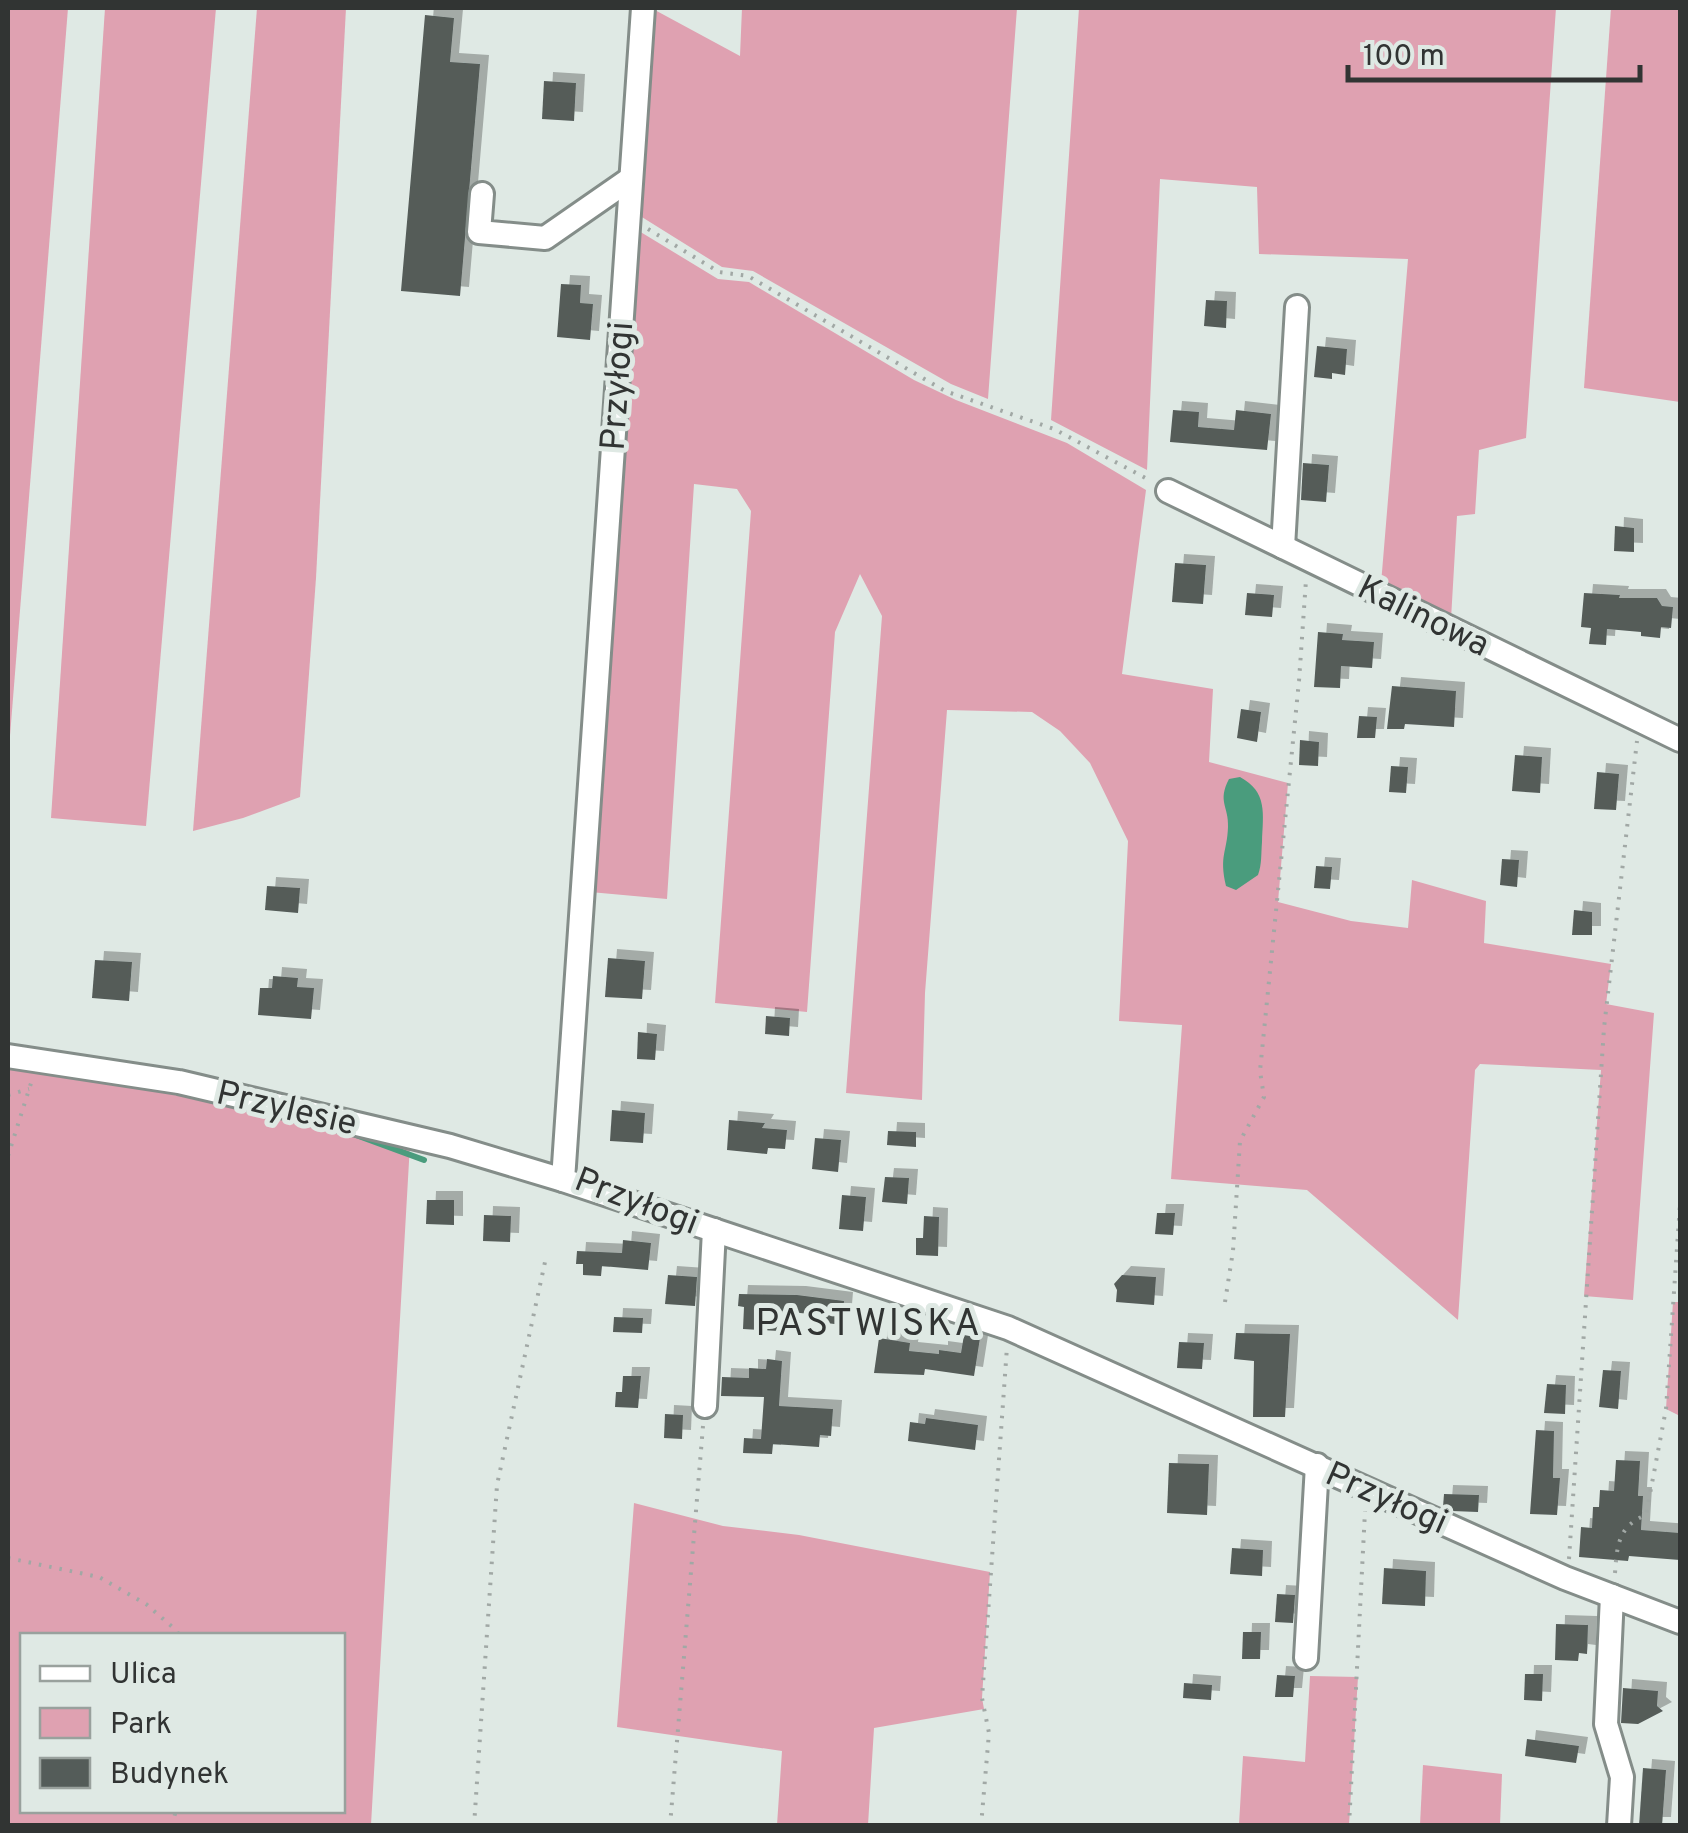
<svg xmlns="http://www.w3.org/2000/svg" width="1688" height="1833" font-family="Overpass,sans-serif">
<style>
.green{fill:#dfa1b1;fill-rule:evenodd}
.water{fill:#4a9c7d}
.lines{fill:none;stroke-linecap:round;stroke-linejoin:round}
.stream{stroke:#4a9c7d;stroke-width:6}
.building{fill:#545c59;filter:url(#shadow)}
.minor-casing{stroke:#848d89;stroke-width:28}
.path{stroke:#a1a8a5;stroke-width:4;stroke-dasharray:2.5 8;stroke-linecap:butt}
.minor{stroke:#fff;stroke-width:22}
.labels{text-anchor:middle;stroke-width:10;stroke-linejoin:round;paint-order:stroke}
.street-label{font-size:35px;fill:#313433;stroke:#dfe9e4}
.neighbourhood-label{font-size:38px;letter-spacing:2.5px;fill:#313433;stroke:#dfe9e4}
</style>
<defs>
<filter id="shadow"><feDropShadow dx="9" dy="-9" stdDeviation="0" flood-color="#0004"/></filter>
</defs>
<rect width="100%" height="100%" fill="#dfe9e4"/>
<g class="green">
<path d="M8,8H68L8,761Z"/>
<path d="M105,8H216L146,826L51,818Z"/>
<path d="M257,8H346L316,578L300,797L243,818L193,831Z"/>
<path d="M742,8H1017L988,399L951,384L753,271L722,267L637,214L653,9L740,56Z"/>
<path d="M1079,8H1556L1526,438L1479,450L1475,514L1457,516L1451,619L1381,584L1408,259L1259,254L1257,187L1160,179L1147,470L1051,420Z"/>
<path d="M1611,8H1680V402L1584,388Z"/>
<path d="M634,228L718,279L749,282L914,380L956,400L1067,443L1146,490L1122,674L1213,689L1209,762L1288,783L1278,902L1351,921L1408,928L1412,880L1486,901L1484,943L1611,964L1606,1004L1654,1013L1633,1300L1584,1296L1601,1070L1480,1064L1475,1070L1458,1320L1307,1190L1171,1179L1182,1025L1119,1021L1128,841L1090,763L1060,731L1032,712L947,710L925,993L922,1100L846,1093L882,616L860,574L835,632L807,1012L715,1003L751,511L737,489L694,484L667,899L590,892Z"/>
<path d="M8,1061L178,1090L410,1144L371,1825H8ZM22,1636H342V1810H22Z"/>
<path d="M1673,1302H1680V1416L1666,1409Z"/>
<path d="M634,1503L723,1526L799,1535L990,1572L982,1698L984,1709L874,1728L868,1825H777L782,1751L617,1727Z"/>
<path d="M1310,1676L1358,1677L1349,1825H1239L1243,1756L1305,1762Z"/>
<path d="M1423,1765L1502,1774L1500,1825H1420Z"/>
</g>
<path class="water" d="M1240,777C1268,792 1263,814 1262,842C1261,854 1262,864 1258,875L1236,890L1226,886C1219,855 1227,853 1228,827C1229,806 1217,802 1229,779Z"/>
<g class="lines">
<path class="stream" d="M356,1135L424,1160"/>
</g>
<g class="building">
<path d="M425,15L454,18L450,62L480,64L460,296L401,291Z"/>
<path d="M544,81L576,83L574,121L542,119Z"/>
<path d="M561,284L581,285L580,303L593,304L590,340L557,337Z"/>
<path d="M1206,300L1227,301L1226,328L1204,326Z"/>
<path d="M1317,346L1347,349L1345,375L1332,373V379L1314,377Z"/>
<path d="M1173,410L1199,412L1198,427L1234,430L1236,410L1271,414L1267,450L1170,442Z"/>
<path d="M1303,463L1329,465L1326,502L1301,500Z"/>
<path d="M1615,526L1634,528V552L1614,551Z"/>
<path d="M1175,563L1206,565L1203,604L1172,602Z"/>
<path d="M1247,593L1274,595L1272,617L1245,615Z"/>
<path d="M1584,593L1620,595L1619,598H1657L1662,606L1673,607L1671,628L1661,627L1660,638L1641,636V632L1607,629L1606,645L1589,644L1591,628L1581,627Z"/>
<path d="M1318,632L1343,634L1342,640L1374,642L1372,668L1341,666L1340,688L1314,687Z"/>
<path d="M1392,686L1456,691L1454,727L1405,724L1404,729H1387Z"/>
<path d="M1241,709L1261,712L1257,742L1237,738Z"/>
<path d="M1359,716L1377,717L1375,738H1357Z"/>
<path d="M1300,740L1319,742L1318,766L1299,765Z"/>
<path d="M1515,755L1542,757L1540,793L1512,791Z"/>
<path d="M1391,766L1408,767L1406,793L1389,792Z"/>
<path d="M1597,772L1619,774L1616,810L1594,809Z"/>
<path d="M1502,859L1519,860L1517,887L1500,885Z"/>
<path d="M1316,866L1332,867L1330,889L1314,888Z"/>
<path d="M267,886L300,888L298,913L265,910Z"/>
<path d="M1574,910L1592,912V935H1572Z"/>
<path d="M608,958L645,961L642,999L605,997Z"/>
<path d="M95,960L132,962L129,1001L92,998Z"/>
<path d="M273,976L298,978L297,987L314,988L311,1019L258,1015L260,988H272Z"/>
<path d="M766,1016L790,1018L789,1036L765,1034Z"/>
<path d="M638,1032L657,1034L655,1060L637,1059Z"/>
<path d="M612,1110L645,1113L643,1143L610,1141Z"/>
<path d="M729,1120L765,1123L762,1128L787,1130L785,1149L768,1148L767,1154L727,1150Z"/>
<path d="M888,1131L916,1132V1147L887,1145Z"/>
<path d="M815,1138L841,1140L838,1172L812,1169Z"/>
<path d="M885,1177L909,1178L907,1204L882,1202Z"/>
<path d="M842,1195L866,1197L863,1231L839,1229Z"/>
<path d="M427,1200H454V1225L426,1224Z"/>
<path d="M1157,1213H1175L1173,1235L1155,1234Z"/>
<path d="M484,1215L511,1216L510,1242L483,1241Z"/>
<path d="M924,1216L939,1217L938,1256L916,1255V1238H923Z"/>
<path d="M623,1240L651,1243L648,1270L602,1266L601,1276L583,1275V1264H576L577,1251L622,1253Z"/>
<path d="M668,1275L697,1277L695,1306L665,1304Z"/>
<path d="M1122,1275L1156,1277L1154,1305L1116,1302L1117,1290L1114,1284Z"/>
<path d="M739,1294L797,1295L844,1301L842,1325L819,1322L820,1315L780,1311L779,1331L743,1329L744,1307L738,1306Z"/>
<path d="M614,1317L643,1318L642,1333L613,1332Z"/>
<path d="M1236,1333L1290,1334L1285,1417H1253L1254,1361L1234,1359Z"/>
<path d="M964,1335L980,1338L974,1376L925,1369L924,1375L874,1373L879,1338L910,1343L909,1351L939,1354V1350L961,1353Z"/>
<path d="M1179,1342L1204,1343L1202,1369L1177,1368Z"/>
<path d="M767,1359L782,1361L779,1406L833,1409L831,1436L820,1435L819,1447L773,1444L772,1454L743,1453L744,1438L761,1439L764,1397L721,1396L722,1377L749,1378V1368L766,1369Z"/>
<path d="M1603,1370L1621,1371L1618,1409L1599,1407Z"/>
<path d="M623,1376H641L638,1408L615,1407L616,1392H622Z"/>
<path d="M1547,1384L1566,1385L1565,1414L1544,1413Z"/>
<path d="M665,1414L683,1415L682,1439L664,1438Z"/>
<path d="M926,1418L978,1425L975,1450L908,1441L910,1422L925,1424Z"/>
<path d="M1536,1430L1554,1431L1553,1478H1560L1557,1515L1530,1514Z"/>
<path d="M1616,1460L1640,1461L1638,1496H1643L1641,1530L1680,1533V1560L1629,1556L1628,1561L1579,1557L1581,1527L1592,1528L1593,1507H1599L1600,1490L1614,1491Z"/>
<path d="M1169,1463L1209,1464L1207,1515L1167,1513Z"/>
<path d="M1444,1494L1479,1495L1478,1512L1452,1511L1443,1507Z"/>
<path d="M1232,1548L1263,1550L1262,1576L1230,1574Z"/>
<path d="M1384,1568L1426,1571L1425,1606L1382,1604Z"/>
<path d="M1277,1594L1295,1595L1293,1623L1275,1622Z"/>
<path d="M1556,1624L1588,1625L1587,1654L1579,1653L1578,1661L1555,1660Z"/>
<path d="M1243,1632H1261L1260,1659H1242Z"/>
<path d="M1525,1674H1543L1542,1701L1524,1700Z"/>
<path d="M1277,1675L1295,1676L1293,1697H1275Z"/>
<path d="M1184,1683L1212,1685L1211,1700L1183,1698Z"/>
<path d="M1623,1688L1658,1691L1657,1706L1663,1711L1638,1724L1621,1723Z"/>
<path d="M1527,1739L1579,1746L1576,1763L1525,1756Z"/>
<path d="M1643,1768L1666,1770L1662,1826H1639Z"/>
</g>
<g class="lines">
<defs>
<g id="minor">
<path d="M643,8L563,1180L1008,1328L1565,1578L1680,1622"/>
<path d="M482,194L479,232L545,238L630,179"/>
<path d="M1168,491L1680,740"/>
<path d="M1283,547L1297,307"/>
<path d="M8,1056L179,1082L450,1146L563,1180"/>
<path d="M705,1406L714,1230"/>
<path d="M1612,1596L1606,1724L1622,1777L1619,1826"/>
<path d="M1306,1658L1317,1465"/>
</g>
</defs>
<use href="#minor" class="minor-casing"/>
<g class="path">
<path d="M648,229L719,272L748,276L945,391L1054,429L1151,481"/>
<path d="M8,1095L29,1089"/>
<path d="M8,1156L32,1080"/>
<path d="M1225,1302L1233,1251L1240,1141L1264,1097L1260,1071L1299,681L1306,580"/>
<path d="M8,1558L99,1577L146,1604L177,1631L179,1636"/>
<path d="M1569,1559L1604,1028L1637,741"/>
<path d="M1615,1573C1617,1546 1618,1526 1646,1515L1666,1409L1680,1204"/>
<path d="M172,1826L176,1810"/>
<path d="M474,1826L497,1485L545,1262"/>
<path d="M670,1826L703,1426"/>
<path d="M981,1826L989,1733L982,1698L1007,1347"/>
<path d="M1349,1826L1365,1511"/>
</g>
<use href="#minor" class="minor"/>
</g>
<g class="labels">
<g class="street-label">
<text transform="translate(616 386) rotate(-86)" y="12">Przyłogi</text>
<text transform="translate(1424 615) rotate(26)" y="12">Kalinowa</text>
<text transform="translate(287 1107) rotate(13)" y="12">Przylesie</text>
<text transform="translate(637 1200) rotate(21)" y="12">Przyłogi</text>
<text transform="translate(1387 1497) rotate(24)" y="12">Przyłogi</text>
</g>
<g class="neighbourhood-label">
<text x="869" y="1335">PASTWISKA</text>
</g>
</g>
<rect width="1688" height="1833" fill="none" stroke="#313433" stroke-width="20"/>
<rect x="20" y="1633" width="325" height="180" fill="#dfe9e4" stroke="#99a19d" stroke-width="2.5"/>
<rect x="40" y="1666" width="50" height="15" fill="#ffffff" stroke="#99a19d" stroke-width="2.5"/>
<text x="110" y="1683" font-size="30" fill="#313433">Ulica</text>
<rect x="40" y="1708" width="50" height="30" fill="#dfa1b1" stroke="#99a19d" stroke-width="2.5"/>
<text x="110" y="1733" font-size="30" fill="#313433">Park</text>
<rect x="40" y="1758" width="50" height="30" fill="#545c59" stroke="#99a19d" stroke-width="2.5"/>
<text x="110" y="1783" font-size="30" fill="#313433">Budynek</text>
<path d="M1348 65v15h292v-15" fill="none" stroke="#313433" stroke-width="5"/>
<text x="1363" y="65" font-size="30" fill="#313433" stroke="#dfe9e4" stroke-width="8" paint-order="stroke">100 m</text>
</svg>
